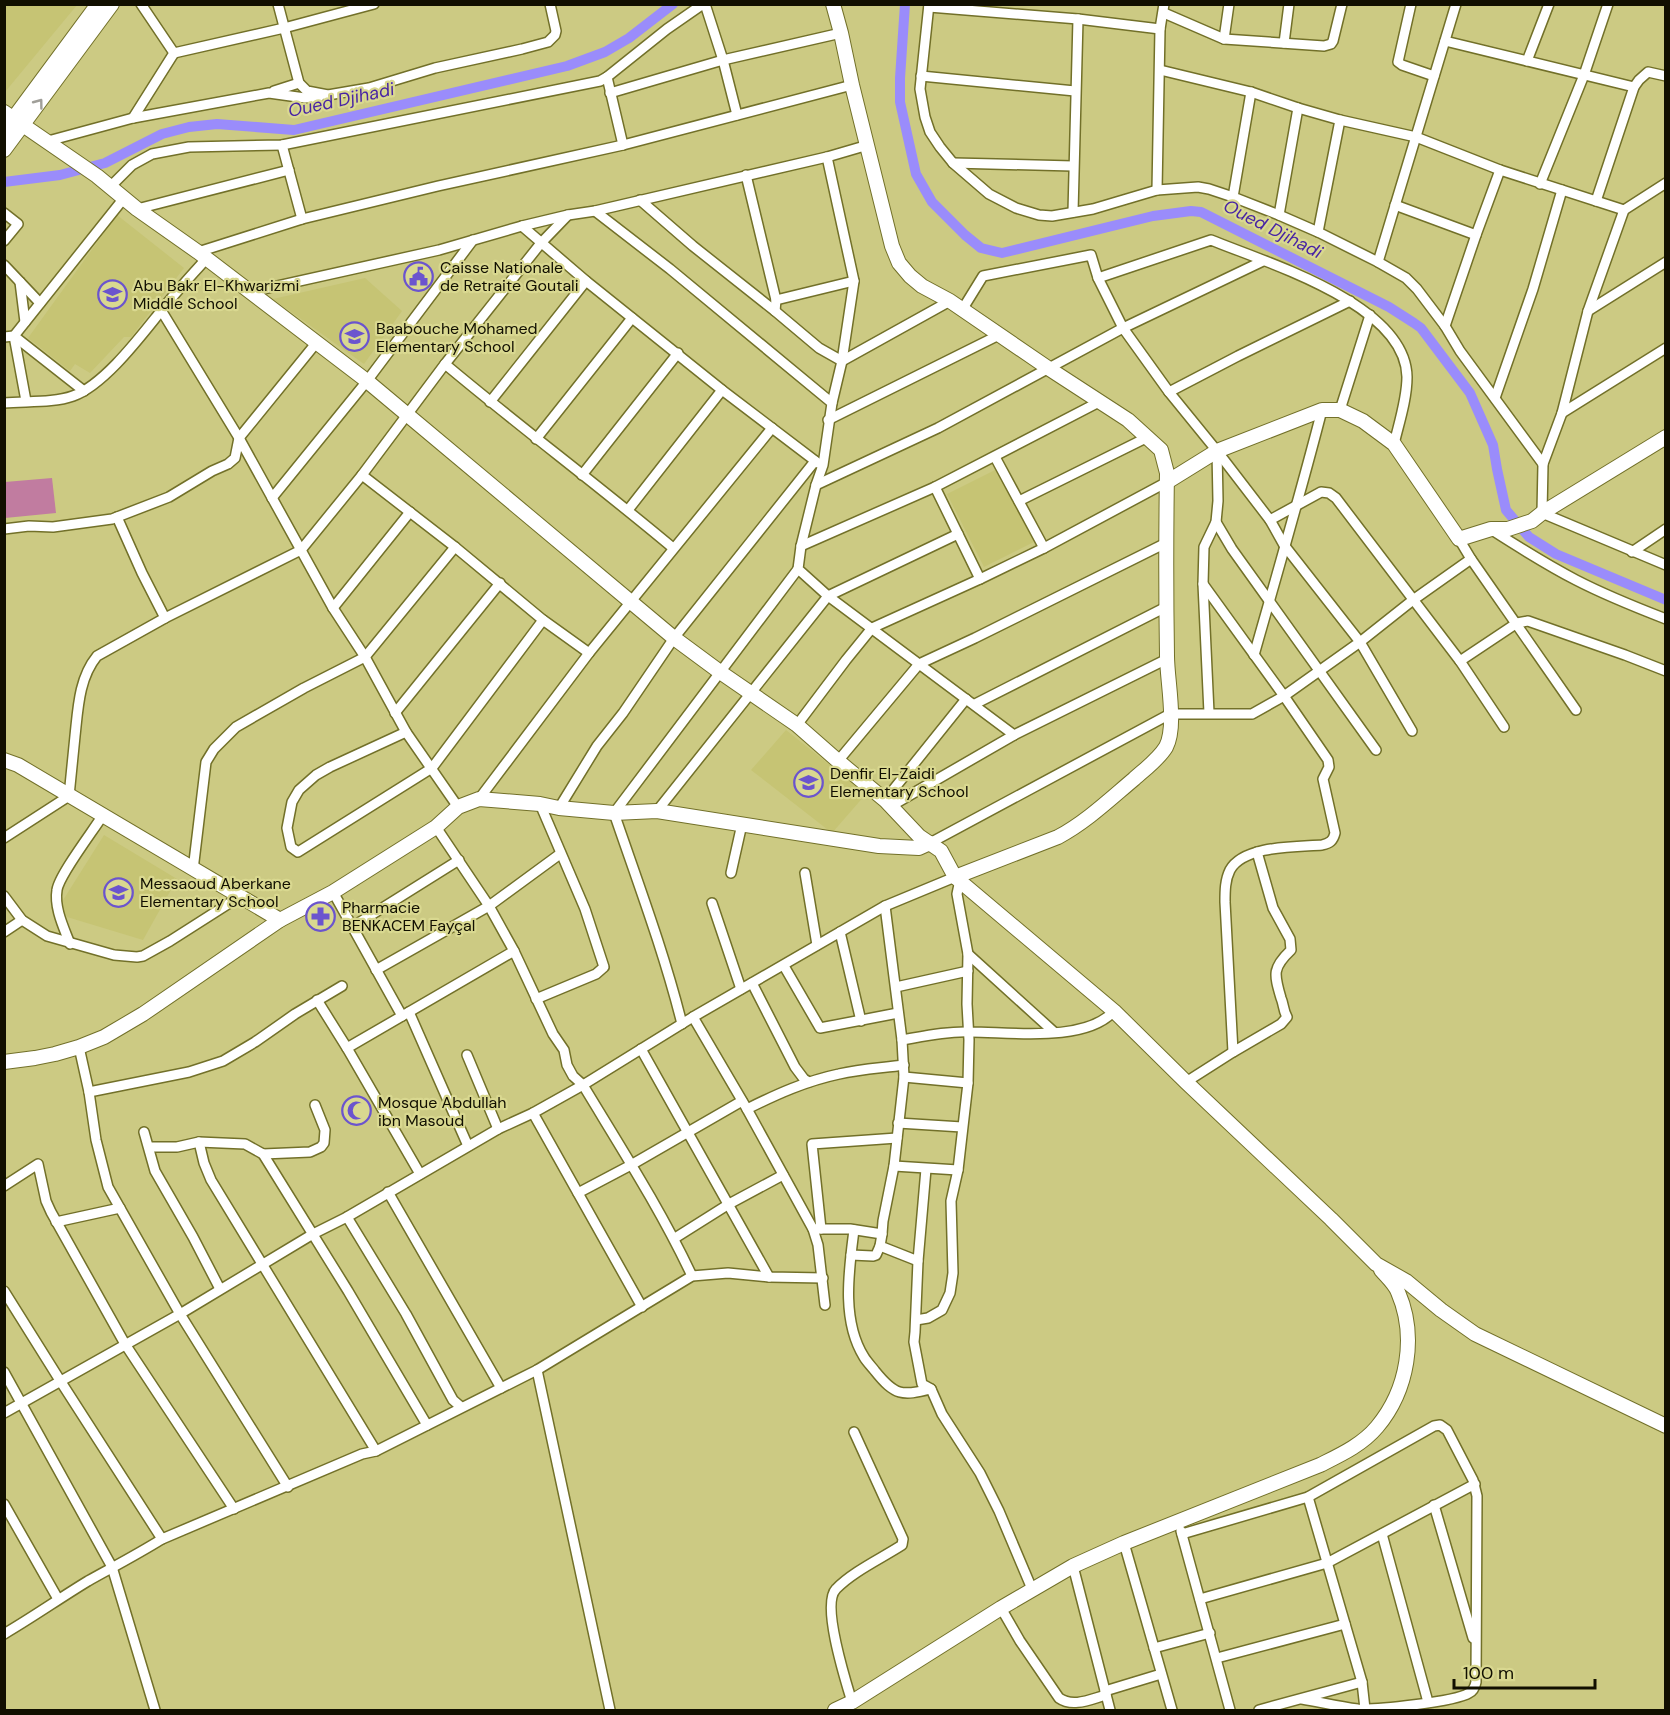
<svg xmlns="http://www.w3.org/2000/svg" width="1670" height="1715" font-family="'DM Sans',sans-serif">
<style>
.built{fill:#c6c474}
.green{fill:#c17ca0}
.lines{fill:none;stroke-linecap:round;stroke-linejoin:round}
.canal{stroke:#9a8cfb;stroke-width:10}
.street-casing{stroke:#727029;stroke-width:12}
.secondary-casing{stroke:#727029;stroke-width:16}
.street{stroke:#fff;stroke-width:9}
.secondary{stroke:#fff;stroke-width:14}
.oneway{stroke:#a09f99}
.labels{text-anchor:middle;stroke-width:4.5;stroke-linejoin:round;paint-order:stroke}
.poi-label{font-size:16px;fill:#110f00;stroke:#d9d890;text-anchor:start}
.water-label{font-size:18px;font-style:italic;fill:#4824a4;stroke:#d9d890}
</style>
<rect width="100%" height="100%" fill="#ccca83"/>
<g class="built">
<path d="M5,4L77,5L5,92L4,5Z"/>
<path d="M117,215L184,268L131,337H124L90,373L75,364L70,371L28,338Z"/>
<path d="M365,278L402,311L364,364L273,299Z"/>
<path d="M997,469L1034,542L984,567L947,494Z"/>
<path d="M786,730L866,794L832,833L751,770Z"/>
<path d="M104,835L177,879L143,940L67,917L60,905Z"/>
</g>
<path class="green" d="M52,478L56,513L5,518V482Z"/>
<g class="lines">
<g class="canal">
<path d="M905,4L900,78V102L916,174L932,202L965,235L981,248L1002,253L1153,216L1191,211L1201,212L1389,307L1414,323L1421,328L1470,393L1493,445L1497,469L1506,510L1529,537L1556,554L1666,600"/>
<path d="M4,182L60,175L105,163L162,134L189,127L217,124L294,130L567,66L605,52L629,38L673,4"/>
</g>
<defs>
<g id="street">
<path d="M278,4L299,83L307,91L328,95L369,88L435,68L522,49L548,42L555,35L556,31L550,4"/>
<path d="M705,4L723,60L737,115"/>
<path d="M929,4L920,89L925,117L930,132L940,147L953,163L989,194L1016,208L1039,215L1052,216L1093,209L1157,190L1198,187L1209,189L1233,197L1279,215L1318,232L1378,262L1406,278L1417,289L1445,326L1460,351L1543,464"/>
<path d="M1411,4L1398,62L1402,65L1434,76"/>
<path d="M929,7L1078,19L1160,29"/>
<path d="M1164,13L1224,39L1324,46L1331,44L1333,41L1342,4"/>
<path d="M1224,39L1229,4"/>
<path d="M1445,41L1634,87"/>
<path d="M1284,43L1289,4"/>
<path d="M174,53L284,28L374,4"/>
<path d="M1527,61L1549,4"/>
<path d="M1160,70L1251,92L1298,108L1340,120L1416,137L1500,170L1624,210"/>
<path d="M921,76L1075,91"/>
<path d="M607,77L623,145"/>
<path d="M274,91L299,83"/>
<path d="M610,93L723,60L841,33"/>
<path d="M133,118L174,53L141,4"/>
<path d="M48,141L133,118L269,93L305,98L319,97"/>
<path d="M282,145L302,219"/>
<path d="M827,157L854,281L842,361L832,403"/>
<path d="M953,163L1073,166"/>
<path d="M746,175L776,300L775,311"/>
<path d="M1666,183L1624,210L1588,311L1562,413L1543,464L1542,513L1666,565"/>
<path d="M1540,184L1584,75L1608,4"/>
<path d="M111,186L132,165L152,154L189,147L282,145L600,81L607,77L667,29L703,4"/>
<path d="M1157,190L1160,29L1164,4"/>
<path d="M1233,197L1251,92"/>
<path d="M640,200L693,246L775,311L819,348L842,361L950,301"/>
<path d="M1596,201L1634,87L1639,80L1648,72L1666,76"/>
<path d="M1395,205L1476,235"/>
<path d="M137,209L289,170"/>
<path d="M595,211L670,269L832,403L823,465L816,485L801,546L798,569L828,596L1014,735"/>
<path d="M1073,212L1078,19"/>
<path d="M4,213L18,224L4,241"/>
<path d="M1279,215L1298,108"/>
<path d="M522,226L586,281L722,390L818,463"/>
<path d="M1318,232L1340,120"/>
<path d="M198,252L302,219L438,186L623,145L852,85"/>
<path d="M1378,262L1456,4"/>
<path d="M4,265L40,303"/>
<path d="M20,282L25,322"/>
<path d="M250,292L439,250L522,226L568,215L595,211L827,157L868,145"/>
<path d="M776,300L854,281"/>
<path d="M161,310L239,438L333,608L365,657L406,732L458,807"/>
<path d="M962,310L983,276L1091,255L1098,278"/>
<path d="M1588,311L1666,262"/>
<path d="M1445,326L1476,235L1500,170"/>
<path d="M14,336L124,198"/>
<path d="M14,336L26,401"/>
<path d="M4,337L14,336L84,391"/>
<path d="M445,364C520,427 598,485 673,548"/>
<path d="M1169,392L1238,356L1350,301"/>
<path d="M1495,398L1533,289L1562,190"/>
<path d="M490,402L586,281"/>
<path d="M4,403C26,401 54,403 73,396C104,385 140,337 161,311C175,293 191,276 206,259"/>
<path d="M1340,410L1370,315"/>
<path d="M1562,413L1666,348"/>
<path d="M828,420L999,335"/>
<path d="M536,439L632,318"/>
<path d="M995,457L1044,548"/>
<path d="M362,475L455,547L543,620L589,653"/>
<path d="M582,475L678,353"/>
<path d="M816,485L938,428L1123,328L1263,261"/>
<path d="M935,487L980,579"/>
<path d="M272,498L367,381L473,240"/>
<path d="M1019,501L1148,437"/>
<path d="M628,510L722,390"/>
<path d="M117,517L142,573L165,618"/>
<path d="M1270,520L1321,492L1329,493L1336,498L1460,661L1504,727"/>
<path d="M1216,522L1232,549L1376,750"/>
<path d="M4,529L29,526L53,527L112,519L169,497L212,471L228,464L235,458L239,438L317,342"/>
<path d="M1492,530C1520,548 1547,565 1576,580C1605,595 1635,607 1666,619"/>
<path d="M1459,539L1471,559L1576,710"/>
<path d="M801,546L935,487L1099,402"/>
<path d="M1632,552L1666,529"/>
<path d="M1203,584L1284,696L1328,760L1329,767L1323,779L1335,833C1333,841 1330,843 1322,845C1297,847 1244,845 1230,870C1225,880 1225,891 1225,902L1233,1052"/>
<path d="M333,608L410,512"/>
<path d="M1254,655C1277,574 1301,492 1322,410"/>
<path d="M1460,661L1517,623L1528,621L1625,655L1666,671"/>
<path d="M975,704L1166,607"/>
<path d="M395,713L500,583"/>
<path d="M1209,713L1203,584L1204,547L1216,522L1218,501L1217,451"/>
<path d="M797,725L846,660L872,628L980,579L1044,548L1167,482"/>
<path d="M1412,731L1360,642L1413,600L1471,559"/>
<path d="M406,732L330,767L316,775L299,790L292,802L287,828L291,847L298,852L432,768L543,620"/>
<path d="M838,761L919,664L975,638L1166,543"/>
<path d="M479,799L589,653L772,428"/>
<path d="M885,800L966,699"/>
<path d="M891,806L1014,735L1167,659"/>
<path d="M559,808L597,746L623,713L674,638L815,461"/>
<path d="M657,811L828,596L958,534"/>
<path d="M436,827L489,906L514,951L553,1034L564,1050L567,1065L573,1076L583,1085C621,1148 661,1210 692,1276"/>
<path d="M4,838L69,796C71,776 73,756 75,736C78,708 79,678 97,656L165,618L301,550L362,475L445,364L541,243L568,215"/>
<path d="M930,843L1170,714H1252L1284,696L1360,642L1284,545L1270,520L1217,451L1169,392L1123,328L1098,278L1211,240C1267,263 1406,304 1407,377C1407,399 1399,423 1394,444"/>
<path d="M193,870L206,762L214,749L236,727L304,688L365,657L455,547"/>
<path d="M731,873L742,824"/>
<path d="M805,873L817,945"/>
<path d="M333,892L402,1016"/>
<path d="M4,896L22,920L47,936L114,955L137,957L143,956L170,941L239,897"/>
<path d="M712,903L741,989"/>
<path d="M352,927L459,860"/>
<path d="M4,932L22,920"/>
<path d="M840,932L861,1021"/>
<path d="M70,944C64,928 54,908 57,890C59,875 93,831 103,815"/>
<path d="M968,954L1054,1032"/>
<path d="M784,966L820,1028L898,1013"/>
<path d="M376,970L489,906L560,854"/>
<path d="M752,983L795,1067L804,1079L809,1082"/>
<path d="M896,987L968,971"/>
<path d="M536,999L596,974L604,967L585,909L540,804"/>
<path d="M317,1000L347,1048L514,951"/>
<path d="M409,1012L468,1146"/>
<path d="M693,1017L747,1109L813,1229L818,1245L825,1305"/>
<path d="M682,1024C664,952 638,883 614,813L798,569"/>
<path d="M902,1040C925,1036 948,1031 971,1032C1010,1032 1085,1043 1114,1011"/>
<path d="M79,1047L89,1092L96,1140L108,1187L180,1314L288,1487"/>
<path d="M347,1048L420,1174"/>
<path d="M641,1049L769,1277"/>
<path d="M467,1055L498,1129"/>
<path d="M904,1077L968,1083"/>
<path d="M1186,1082L1233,1052L1281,1024L1287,1017C1283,1010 1284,1005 1281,998C1274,974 1272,968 1291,950L1290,939L1273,908L1257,852"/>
<path d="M89,1092L189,1072L223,1061L255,1042L295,1014L342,986"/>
<path d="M747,1109C777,1094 806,1081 839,1074C860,1069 882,1068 904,1065"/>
<path d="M533,1113L642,1307"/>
<path d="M898,1123L962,1127"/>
<path d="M144,1132L155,1171L193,1237L220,1289"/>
<path d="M199,1142L204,1163L211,1180L376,1451"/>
<path d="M149,1147H177L199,1142L245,1144L263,1154L348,1291L427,1425"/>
<path d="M263,1154L310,1152L321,1147L324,1143L325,1130L315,1105"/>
<path d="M894,1166L958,1170"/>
<path d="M926,1169L918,1261L915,1332L914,1342L922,1384L931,1389L942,1414L980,1473L999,1511L1032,1589"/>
<path d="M4,1186L38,1164L46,1201L51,1212L125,1344L234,1509"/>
<path d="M388,1192L501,1388"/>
<path d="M578,1193L631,1165L742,1101"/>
<path d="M347,1217L406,1314L453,1400L461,1407"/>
<path d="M56,1222L120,1208"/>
<path d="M813,1229H850L882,1234L883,1221L894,1166L904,1077L902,1040L885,906"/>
<path d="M821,1229L812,1144L897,1138"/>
<path d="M854,1230C849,1270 841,1320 864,1357C867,1362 872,1367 875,1371C895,1396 902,1396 931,1389"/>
<path d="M882,1234L880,1246L918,1261"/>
<path d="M675,1238L729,1204L783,1175"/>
<path d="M851,1255L873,1256L876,1255L880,1246"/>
<path d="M4,1291L61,1382L162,1539"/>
<path d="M916,1320L928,1318L942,1310L950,1293L953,1273L951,1201L958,1170L968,1083L969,1040L967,1004L968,954L957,894L960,880"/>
<path d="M537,1370L610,1710"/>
<path d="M4,1372L112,1567L155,1710"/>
<path d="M4,1413L180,1314L313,1234L347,1217L498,1129L533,1113L583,1085L693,1017L885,906L955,877"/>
<path d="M1308,1497L1362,1682L1365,1709"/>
<path d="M4,1504L58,1599"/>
<path d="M1434,1505L1473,1638"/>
<path d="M1181,1531L1230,1710"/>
<path d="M1182,1534L1308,1497L1434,1426L1440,1425L1447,1430L1473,1480L1477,1496L1476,1682C1475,1687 1473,1691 1469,1693C1455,1702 1375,1710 1358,1709C1339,1707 1320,1702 1302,1699"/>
<path d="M1382,1534L1428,1702"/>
<path d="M1124,1543L1172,1710"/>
<path d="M1073,1566L1110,1710"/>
<path d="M1200,1599L1327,1563L1475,1484"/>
<path d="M1001,1608L1020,1641L1059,1698C1073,1708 1091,1699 1106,1695"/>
<path d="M4,1634C33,1617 60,1598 88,1581C113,1567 138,1554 162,1539L362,1454L376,1451L537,1370L692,1276L728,1273L769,1277L823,1278"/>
<path d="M1154,1648L1210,1633"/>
<path d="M1217,1658L1345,1624"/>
<path d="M1105,1691L1161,1674"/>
<path d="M852,1702C846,1682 821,1604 836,1589C852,1572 882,1558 902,1545L903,1539L854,1432"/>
<path d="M1259,1710L1362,1682"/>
</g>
<g id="secondary">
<path d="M833,4L841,33L852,85L892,246L899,263L910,276L922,286L950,301L1048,368L1128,420L1161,450L1167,473C1166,534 1166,595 1167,656C1167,680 1177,726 1166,747C1158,760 1145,769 1134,779C1109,800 1086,822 1058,837L955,877"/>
<path d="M4,112L97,176L137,209L198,252L367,381L674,638L720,672L797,725L838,761L885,800L919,836L941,851L955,877L1114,1011L1186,1082L1331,1219L1376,1264L1406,1281L1441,1310L1475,1334L1666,1426"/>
<path d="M4,131L98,4"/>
<path d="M4,150L112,4"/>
<path d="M1167,482L1217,451L1322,410H1340L1363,421L1394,444L1459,539L1491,529H1508L1532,521L1542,513L1666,437"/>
<path d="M4,760L18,765L280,920"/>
<path d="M4,1062L35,1058L55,1054L79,1047L104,1037L143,1014L280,920L333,892L436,827L458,807L479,799L540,804L559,808L614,813L657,811L879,846L919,848L930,843"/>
<path d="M835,1710L852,1702L1001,1608L1073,1566L1124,1543L1320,1465C1340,1455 1362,1445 1377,1427C1408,1390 1417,1336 1398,1292C1395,1284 1387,1277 1381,1270"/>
</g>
</defs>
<use href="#street" class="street-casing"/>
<use href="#secondary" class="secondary-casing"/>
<use href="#street" class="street"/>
<use href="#secondary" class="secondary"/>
</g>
<defs><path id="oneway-chevron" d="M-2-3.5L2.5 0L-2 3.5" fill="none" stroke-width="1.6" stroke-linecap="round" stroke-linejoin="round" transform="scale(1.5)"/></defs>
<use class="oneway" href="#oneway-chevron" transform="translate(39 103) rotate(-53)"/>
<defs>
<symbol id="civic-ring" viewBox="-11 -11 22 22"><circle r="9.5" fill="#d9d890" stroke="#6b54ce" stroke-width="1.5"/><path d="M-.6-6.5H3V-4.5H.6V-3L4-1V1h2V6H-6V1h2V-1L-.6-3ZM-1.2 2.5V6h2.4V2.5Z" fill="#6b54ce"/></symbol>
<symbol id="school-ring" viewBox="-11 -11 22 22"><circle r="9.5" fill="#d9d890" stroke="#6b54ce" stroke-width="1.5"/><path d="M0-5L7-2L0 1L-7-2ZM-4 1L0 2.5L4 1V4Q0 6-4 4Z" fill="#6b54ce"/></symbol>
<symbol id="pharmacy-ring" viewBox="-11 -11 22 22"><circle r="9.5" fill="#d9d890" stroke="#6b54ce" stroke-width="1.5"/><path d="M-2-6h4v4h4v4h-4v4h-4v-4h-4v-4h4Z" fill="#6b54ce"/></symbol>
<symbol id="mosque-ring" viewBox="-11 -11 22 22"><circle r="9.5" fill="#d9d890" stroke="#6b54ce" stroke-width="1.5"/><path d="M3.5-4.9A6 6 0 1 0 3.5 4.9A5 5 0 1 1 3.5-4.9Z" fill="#6b54ce"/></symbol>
</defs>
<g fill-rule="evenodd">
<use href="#civic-ring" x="402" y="260" width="33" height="33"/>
<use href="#school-ring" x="96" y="278" width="33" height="33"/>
<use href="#school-ring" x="338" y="320" width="33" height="33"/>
<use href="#school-ring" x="792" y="766" width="33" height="33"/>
<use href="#school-ring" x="102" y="876" width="33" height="33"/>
<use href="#pharmacy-ring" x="304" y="900" width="33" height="33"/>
<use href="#mosque-ring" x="340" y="1094" width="33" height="33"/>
</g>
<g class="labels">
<g class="poi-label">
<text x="440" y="273">Caisse Nationale<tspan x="440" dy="18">de Retraite Goutali</tspan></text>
<text x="133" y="291">Abu Bakr El-Khwarizmi<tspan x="133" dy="18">Middle School</tspan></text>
<text x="376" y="334">Baabouche Mohamed<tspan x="376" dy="18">Elementary School</tspan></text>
<text x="830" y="779">Denfir El-Zaidi<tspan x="830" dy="18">Elementary School</tspan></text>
<text x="140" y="889">Messaoud Aberkane<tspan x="140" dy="18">Elementary School</tspan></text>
<text x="342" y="913">Pharmacie<tspan x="342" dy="18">BENKACEM Fayçal</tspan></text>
<text x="378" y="1108">Mosque Abdullah<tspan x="378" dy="18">ibn Masoud</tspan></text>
</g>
<g class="water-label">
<text transform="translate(341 100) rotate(-12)" y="6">Oued Djihadi</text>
<text transform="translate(1273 229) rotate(27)" y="6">Oued Djihadi</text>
</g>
</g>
<rect width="1670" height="1715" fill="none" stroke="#110f00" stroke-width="12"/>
<path d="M1454 1679v9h141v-9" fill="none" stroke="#110f00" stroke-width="3"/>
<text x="1463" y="1679" font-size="18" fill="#110f00" stroke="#d9d890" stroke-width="4.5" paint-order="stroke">100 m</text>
</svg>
